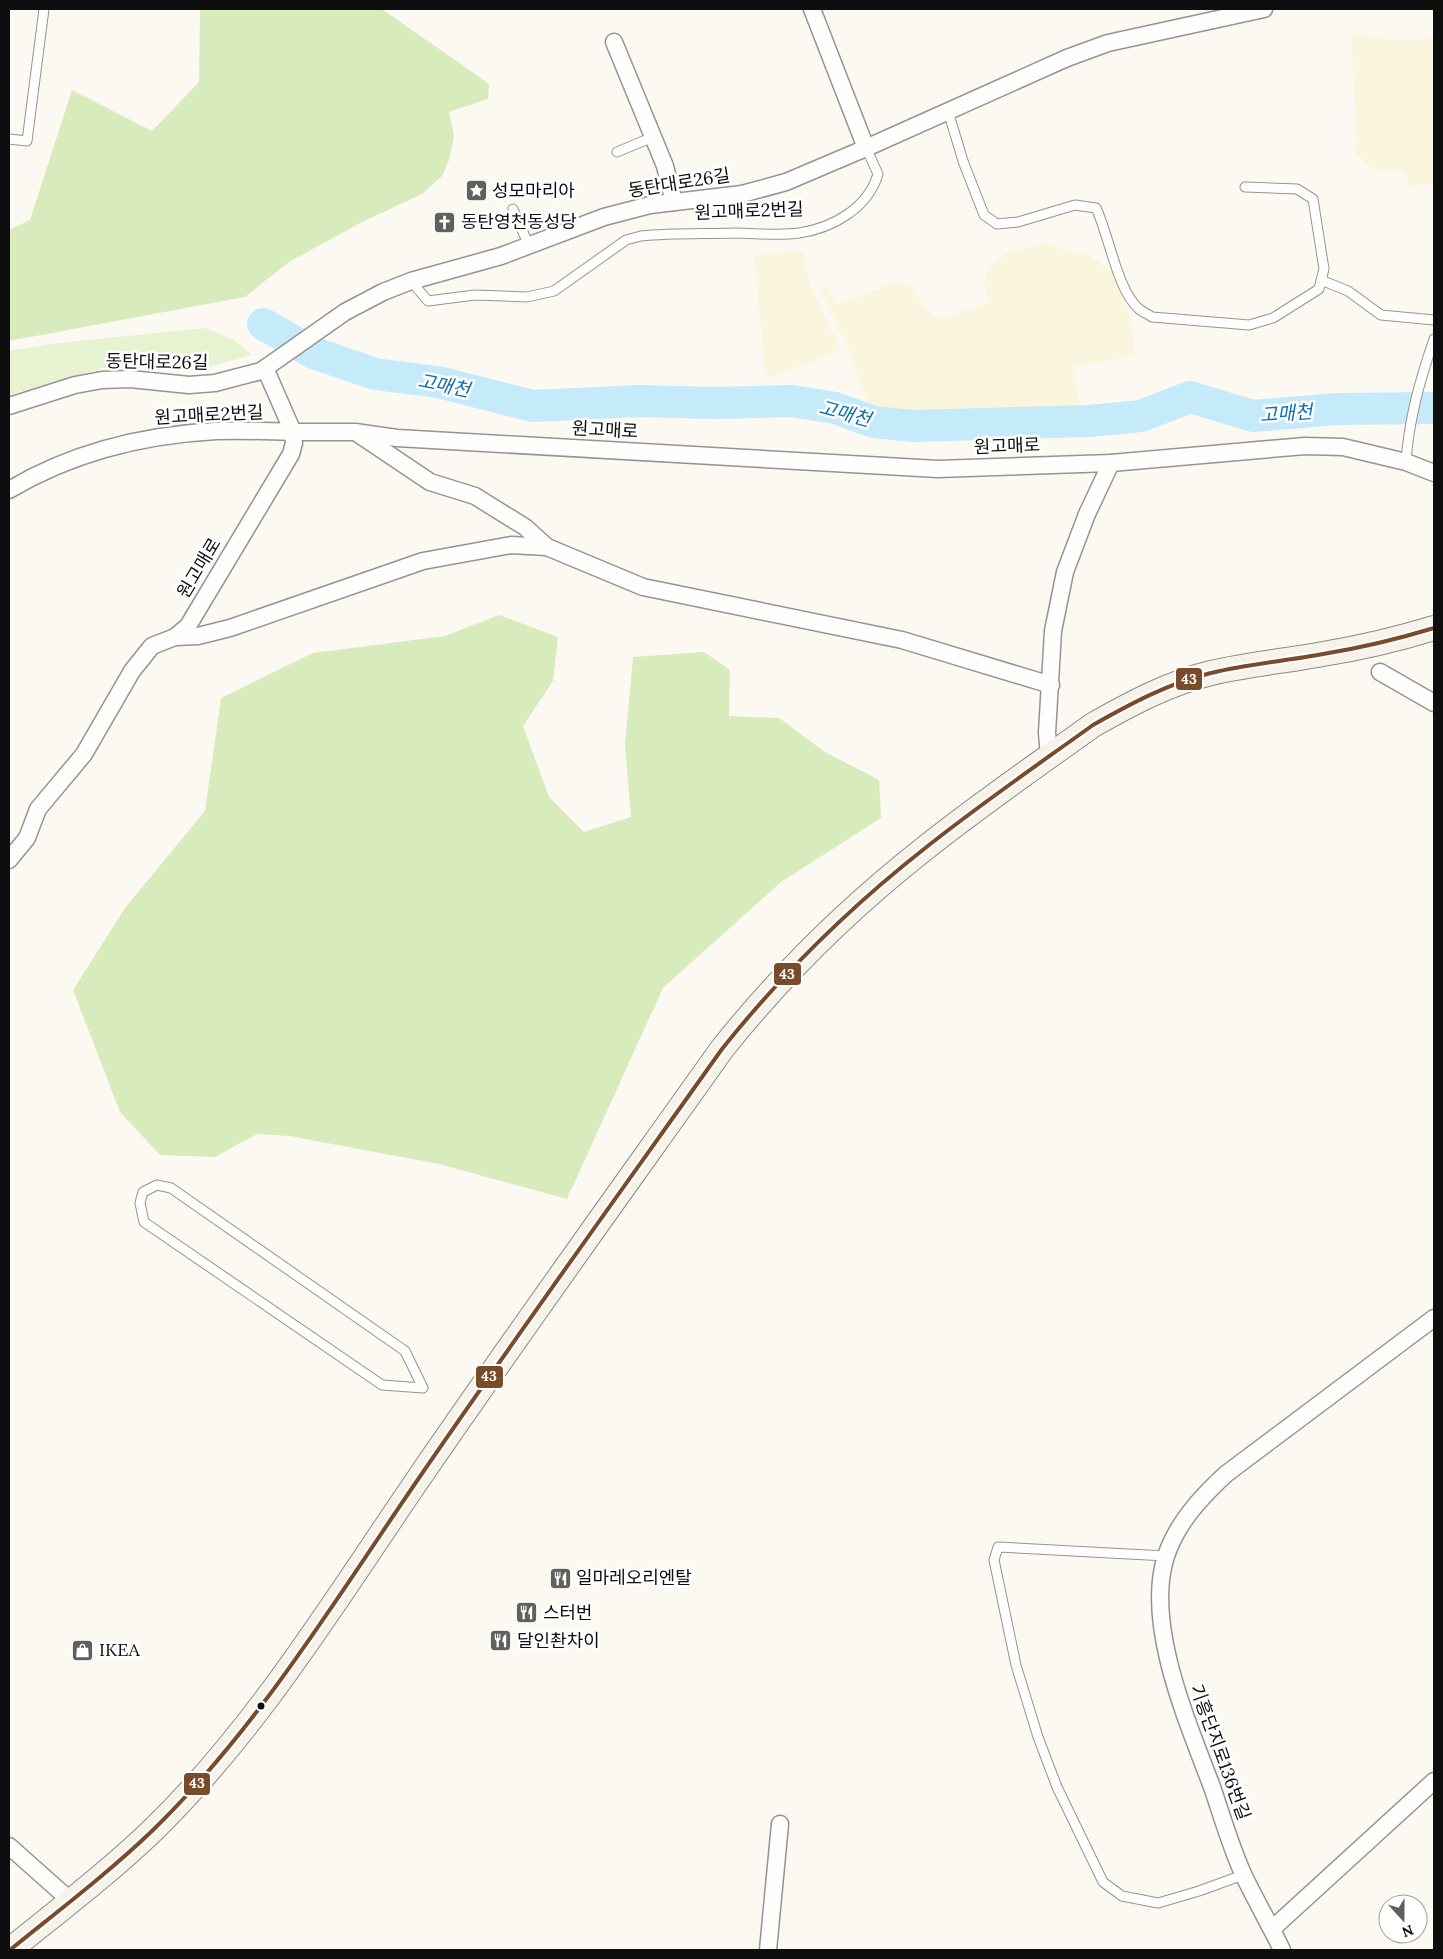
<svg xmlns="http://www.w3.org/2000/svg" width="1443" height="1959" font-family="Lora,'Noto Sans KR',serif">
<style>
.farmland{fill:#faf5dd}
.green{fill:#e7f3d0}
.forest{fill:#d8ebbd}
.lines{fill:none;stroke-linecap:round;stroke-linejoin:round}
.river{stroke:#c5eaf9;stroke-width:32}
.lane-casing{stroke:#959491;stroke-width:11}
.street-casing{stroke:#959491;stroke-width:19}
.secondary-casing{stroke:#8c8a87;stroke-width:26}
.lane{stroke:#fffefd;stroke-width:9}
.street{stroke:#fffefd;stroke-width:16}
.secondary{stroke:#f5f3ea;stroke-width:24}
.bus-1-casing{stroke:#fff;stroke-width:8}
.bus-1{stroke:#7a4b2a;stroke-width:4}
.bus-dot{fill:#0e0e0e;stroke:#fff;stroke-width:2}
.labels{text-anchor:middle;stroke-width:5;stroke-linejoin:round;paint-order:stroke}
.street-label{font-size:18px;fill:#0e0e0e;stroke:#fff}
.poi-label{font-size:18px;fill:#0e0e0e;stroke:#fff;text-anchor:start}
.water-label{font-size:19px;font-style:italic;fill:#0a6fad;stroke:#fff}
.line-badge{stroke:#fff;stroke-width:2}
.badge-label{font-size:14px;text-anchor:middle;font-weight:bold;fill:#fff}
</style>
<rect width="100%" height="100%" fill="#fcf9f2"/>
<g class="farmland">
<path d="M1351,32L1392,40L1434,39V183L1410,186L1403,170L1373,169L1357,155Z"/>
<path d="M1046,244L1092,257L1117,276L1133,329L1135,356L1074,366L1080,412L1007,416L869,406L847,345L820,289L828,286L837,305L895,282L913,286L924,308L941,320L990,301L984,284L990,266L1010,251Z"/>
<path d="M803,251L811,288L841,350L766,379L754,256Z"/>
</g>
<path class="green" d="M205,328L234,340L252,355L196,370L106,367L9,395V351L49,344Z"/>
<g class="forest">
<path d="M200,9H382L485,81L489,85L488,99L449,112L454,136L449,160L442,176L422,194L362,222L289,262L245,297L9,341V230L30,220L72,90L152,131L199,82Z"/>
<path d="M499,615L558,637L553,681L523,726L549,797L584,832L631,817L625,745L633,657L704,652L730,670L729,716L779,718L825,752L879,780L881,818L781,882L663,988L567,1199L439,1164L289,1136L257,1134L215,1157L160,1155L120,1112L73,990L125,908L205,811L221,698L313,653L445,636Z"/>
</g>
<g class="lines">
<path class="river" d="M263,324L314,353L375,374L438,382L533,406L639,401L717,403L792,401L835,408L874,422L913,426L1089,421L1141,416L1190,397L1253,416L1337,409L1434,408"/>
<defs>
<g id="lane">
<path d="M948,111L963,161L984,215L997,224L1018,222L1075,205L1096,208C1109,235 1117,289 1138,308C1142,312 1148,314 1152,317L1249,325L1273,318L1319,289L1324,269L1313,199L1297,189L1245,187"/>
<path d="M9,139L27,141L44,9"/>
<path d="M617,152L653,137"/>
<path d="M513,209L529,246"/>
<path d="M1321,280L1348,291L1381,315L1434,320"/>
<path d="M411,281L428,301L475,295L527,297L554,291L626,240L641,236C672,233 703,234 734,233C755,233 778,236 799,233C833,228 868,208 878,174L866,148"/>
<path d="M1406,462C1409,418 1420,380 1434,339"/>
<path d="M157,1185L171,1188L405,1351L423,1388L382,1385L144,1222L140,1203L143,1192Z"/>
<path d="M1166,1556L998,1547L994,1560L1016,1665L1038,1737L1057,1787L1103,1882L1122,1896L1158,1903L1199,1891L1243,1875"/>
</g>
<g id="street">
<path d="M614,42L665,166L674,202"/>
<path d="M866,148L1067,58L1108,43L1264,9"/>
<path d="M9,406L75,385L102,380L130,379L189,385L215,383L261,371L345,312L383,292L411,281L501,256L604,217L650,205L742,194L786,182L866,148L812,9"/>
<path d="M357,433L430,482L475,496L499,511L525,527L547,547L643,587L902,640L1051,685"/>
<path d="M9,490C71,453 144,435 216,431C241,430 267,431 293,432L265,368"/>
<path d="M175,637L198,636L230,628L423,561L511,545L547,547"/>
<path d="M1380,672L1434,703"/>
<path d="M1049,756L1047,733L1053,631L1065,572L1087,514L1111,463"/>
<path d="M9,860L27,838L38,809L84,754L132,671L152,646L175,637L188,626L291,454L294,443L293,432H355L397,438L938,469L1111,463L1305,446L1343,447L1406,462L1434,473"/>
<path d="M9,1846L72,1902"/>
<path d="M1272,1929L1434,1781"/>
<path d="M768,1950L780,1824"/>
<path d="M1282,1950C1270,1925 1256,1901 1244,1876C1231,1848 1222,1816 1212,1787C1188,1723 1144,1624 1166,1556C1177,1523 1201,1497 1226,1474L1434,1318"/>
</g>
<path id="secondary" d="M10,1950C58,1911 107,1874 152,1831C259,1727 337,1597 421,1475C519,1332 621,1191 722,1049C781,975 849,908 924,849C979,805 1036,766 1093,725C1130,704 1169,683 1211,673C1248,664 1286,661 1323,654C1360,648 1398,639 1434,628"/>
</defs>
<use href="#lane" class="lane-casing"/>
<use href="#street" class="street-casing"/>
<use href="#secondary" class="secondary-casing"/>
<use href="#lane" class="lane"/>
<use href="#street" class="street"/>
<use href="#secondary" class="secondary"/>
<defs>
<path id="bus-1" d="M10,1950C58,1911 107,1874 152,1831C259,1727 337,1597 421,1475C519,1332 621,1191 722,1049C781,975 849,908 924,849C979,805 1036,766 1093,725C1130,704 1169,683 1211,673C1248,664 1286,661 1323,654C1360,648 1398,639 1434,628"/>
</defs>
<use href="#bus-1" class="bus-1-casing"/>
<use href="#bus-1" class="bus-1"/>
</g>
<defs>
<symbol id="sight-square" viewBox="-11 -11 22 22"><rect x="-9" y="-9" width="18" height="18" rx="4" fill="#61605e" stroke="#fff"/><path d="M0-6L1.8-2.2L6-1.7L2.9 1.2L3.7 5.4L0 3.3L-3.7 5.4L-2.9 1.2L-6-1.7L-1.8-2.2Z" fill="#fff"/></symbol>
<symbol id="church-square" viewBox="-11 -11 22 22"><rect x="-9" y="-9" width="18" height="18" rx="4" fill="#61605e" stroke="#fff"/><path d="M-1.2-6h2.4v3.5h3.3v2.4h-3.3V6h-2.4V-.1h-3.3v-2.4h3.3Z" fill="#fff"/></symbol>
<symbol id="restaurant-square" viewBox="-11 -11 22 22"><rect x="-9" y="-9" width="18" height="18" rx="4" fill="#61605e" stroke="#fff"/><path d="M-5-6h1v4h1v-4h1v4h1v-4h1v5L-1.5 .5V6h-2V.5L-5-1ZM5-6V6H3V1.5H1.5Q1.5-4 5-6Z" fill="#fff"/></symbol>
<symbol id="shop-square" viewBox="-11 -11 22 22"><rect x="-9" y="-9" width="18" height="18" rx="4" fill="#61605e" stroke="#fff"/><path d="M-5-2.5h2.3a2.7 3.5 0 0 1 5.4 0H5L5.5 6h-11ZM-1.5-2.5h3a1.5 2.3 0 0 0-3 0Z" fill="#fff"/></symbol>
</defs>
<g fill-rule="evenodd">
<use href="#sight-square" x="464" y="178" width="25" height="25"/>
<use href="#church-square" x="432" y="210" width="25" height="25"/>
<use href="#restaurant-square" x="548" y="1566" width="25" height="25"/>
<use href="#restaurant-square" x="514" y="1600" width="25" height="25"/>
<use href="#restaurant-square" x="488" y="1628" width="25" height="25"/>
<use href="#shop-square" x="70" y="1638" width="25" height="25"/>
</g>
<circle class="bus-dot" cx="261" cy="1706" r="4.5"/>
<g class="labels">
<g class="street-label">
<text transform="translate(679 183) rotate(-9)" y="6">동탄대로26길</text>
<text transform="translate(749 211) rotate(-2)" y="6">원고매로2번길</text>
<text transform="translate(157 362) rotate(1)" y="6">동탄대로26길</text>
<text transform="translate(209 415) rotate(-3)" y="6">원고매로2번길</text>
<text transform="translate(605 430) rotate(3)" y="6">원고매로</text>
<text transform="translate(1007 446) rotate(-2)" y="6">원고매로</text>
<text transform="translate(199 568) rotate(-59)" y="6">원고매로</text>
<text transform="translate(1220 1752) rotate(70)" y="6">기흥단지로136번길</text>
</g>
<g class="poi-label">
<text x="492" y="197">성모마리아</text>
<text x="461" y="228">동탄영천동성당</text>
<text x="576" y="1584">일마레오리엔탈</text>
<text x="543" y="1619">스터번</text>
<text x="517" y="1647">달인촨차이</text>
<text x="99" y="1656">IKEA</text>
</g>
<g class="water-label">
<text transform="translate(444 385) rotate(11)" y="7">고매천</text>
<text transform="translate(845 413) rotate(15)" y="7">고매천</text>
<text transform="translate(1286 413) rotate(-4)" y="7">고매천</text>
</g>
</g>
<g class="line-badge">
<rect x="1175" y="667" width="28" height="24" rx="5" fill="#7a4b2a"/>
<rect x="773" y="962" width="29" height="24" rx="5" fill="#7a4b2a"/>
<rect x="475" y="1365" width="29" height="24" rx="5" fill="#7a4b2a"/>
<rect x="183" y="1772" width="28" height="24" rx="5" fill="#7a4b2a"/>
</g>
<g class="badge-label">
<text x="1189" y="684">43</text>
<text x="787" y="979">43</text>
<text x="489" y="1381">43</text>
<text x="197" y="1788">43</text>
</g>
<rect width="1443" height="1959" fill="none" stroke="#0e0e0e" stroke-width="20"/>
<g transform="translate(1403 1919) rotate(159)"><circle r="24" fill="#ffffff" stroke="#9f9f9f"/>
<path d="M0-4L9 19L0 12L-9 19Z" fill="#61605e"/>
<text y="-8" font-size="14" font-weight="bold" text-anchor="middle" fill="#0e0e0e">N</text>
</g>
</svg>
